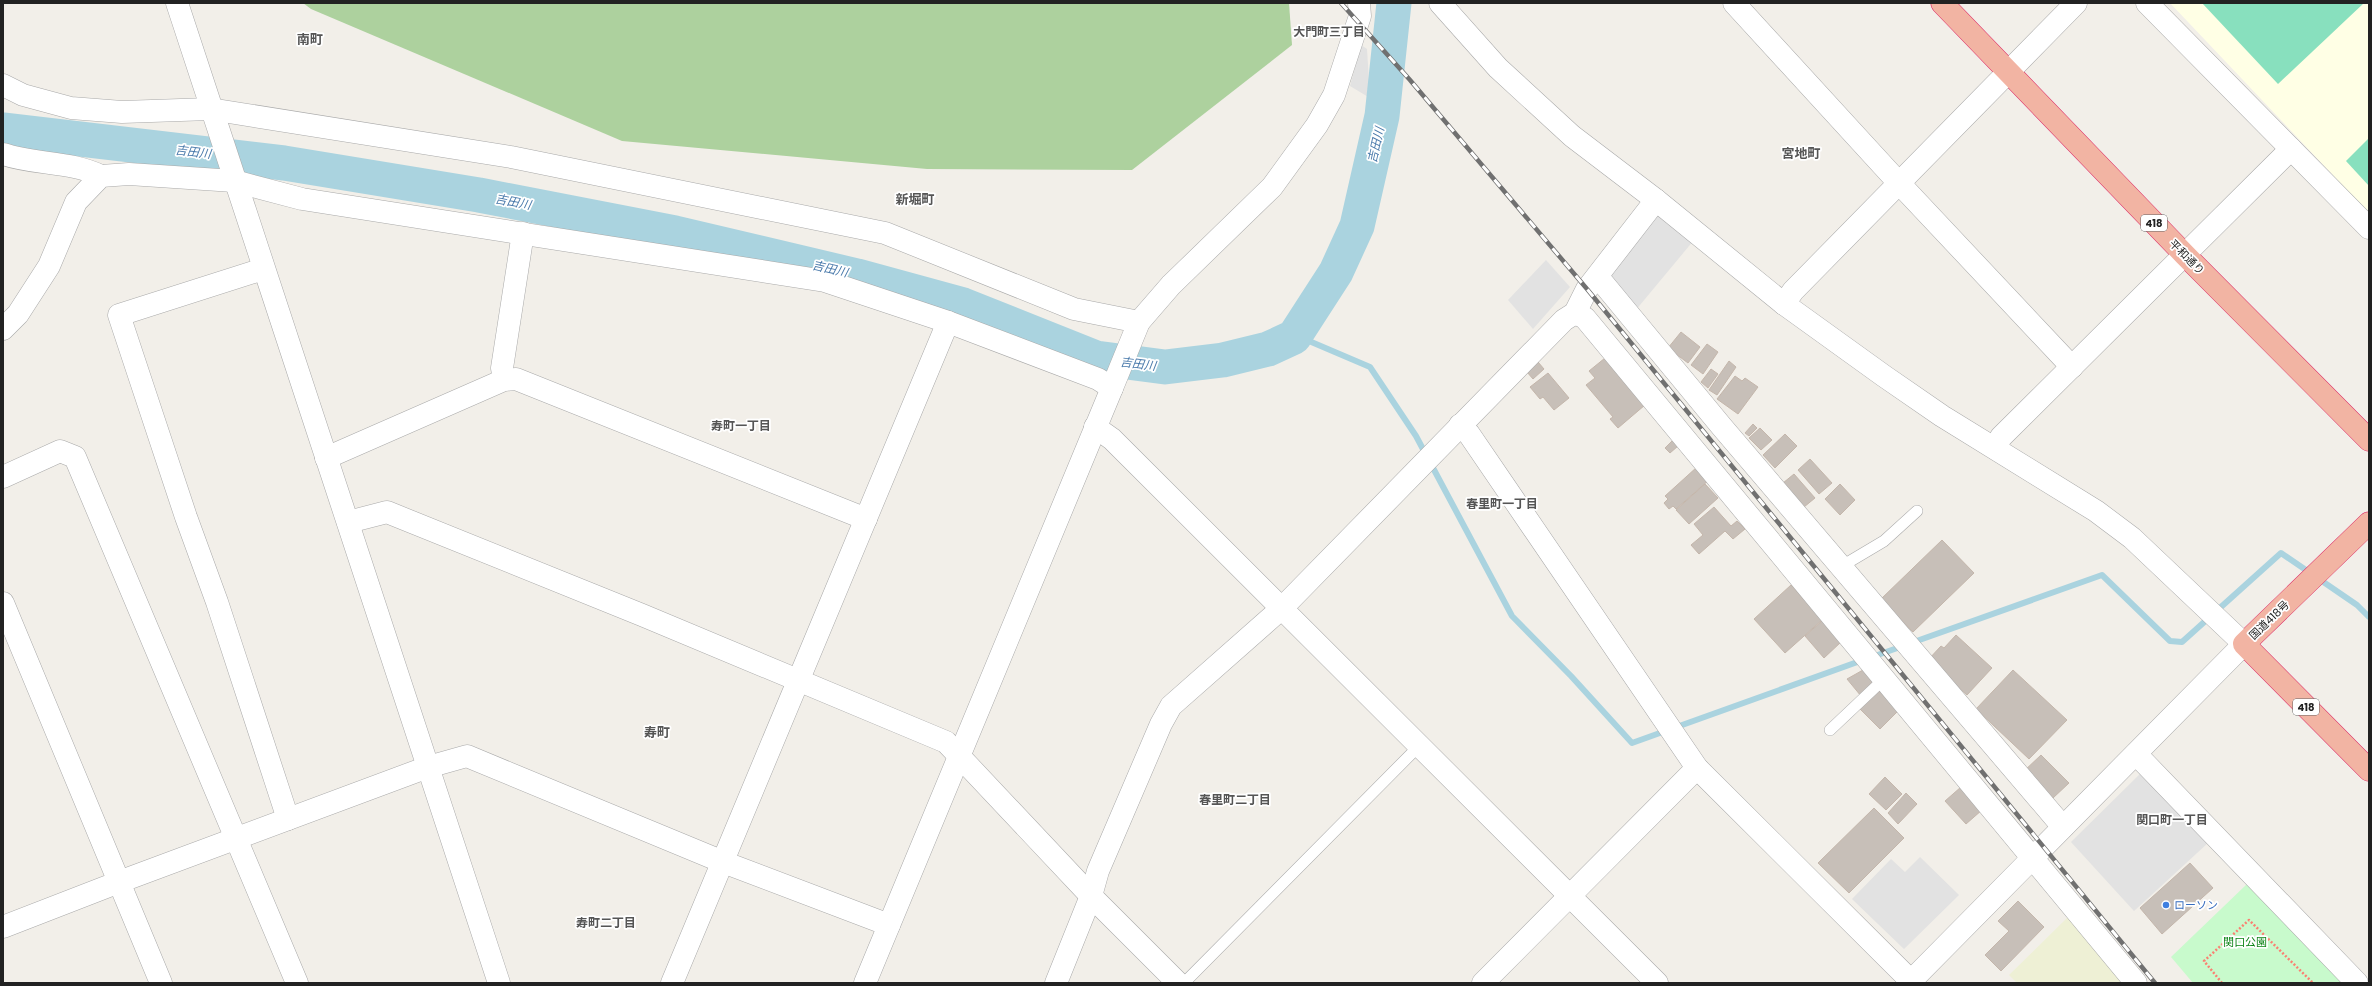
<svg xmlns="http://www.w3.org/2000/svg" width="2372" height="986" font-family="Poppins,'Noto Sans JP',sans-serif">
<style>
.education{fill:#ffffe5}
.farmland{fill:#eef0d5}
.forest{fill:#add19e}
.park{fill:#c8facc}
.pitch{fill:#88e0be}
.parking{fill:#e2e2e2}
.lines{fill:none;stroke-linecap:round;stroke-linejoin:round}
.stream{stroke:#aad3df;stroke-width:6}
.river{stroke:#aad3df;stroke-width:35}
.building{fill:#c7bfb8;stroke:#c4b6ab}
.service-casing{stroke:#a9a9a9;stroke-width:12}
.minor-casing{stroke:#a9a9a9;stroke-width:23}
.tertiary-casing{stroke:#a9a9a9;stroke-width:23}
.trunk-casing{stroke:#dc2a67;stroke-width:23}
.path{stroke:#fa8072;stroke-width:2.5;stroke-dasharray:2 2;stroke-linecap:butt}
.service{stroke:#fff;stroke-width:11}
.minor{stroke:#fff;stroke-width:22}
.tertiary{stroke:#fff;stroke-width:22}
.trunk{stroke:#f2b4a3;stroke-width:22}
.rail-casing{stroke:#707070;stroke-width:4.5}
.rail{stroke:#fff;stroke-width:3;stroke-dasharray:9;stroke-linecap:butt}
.shop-dot{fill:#3f7fe0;stroke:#fff;stroke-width:1.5}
.labels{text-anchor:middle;stroke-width:3.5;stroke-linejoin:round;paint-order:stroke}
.shield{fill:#fff;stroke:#646464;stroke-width:1}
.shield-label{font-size:10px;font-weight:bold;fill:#222}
.street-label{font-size:11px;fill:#222;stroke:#fff}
.shop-label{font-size:11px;fill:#366cbe;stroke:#fff;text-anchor:start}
.park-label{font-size:11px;fill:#0c8416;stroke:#fff}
.neighbourhood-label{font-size:12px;font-weight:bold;fill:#555;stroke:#fff}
.water-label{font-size:12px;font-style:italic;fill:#4a7aab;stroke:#fff}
.quarter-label{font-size:13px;font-weight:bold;fill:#555;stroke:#fff}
</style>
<rect width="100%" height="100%" fill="#f2efe9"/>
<path class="education" d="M2170,3H2369V213Z"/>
<path class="farmland" d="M2069,916L2127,983H2017L2009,975Z"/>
<path class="forest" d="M303,3H1289L1292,45L1132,170L927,169L622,141L311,9Z"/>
<path class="park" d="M2247,884L2345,983H2193L2171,957Z"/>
<g class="pitch">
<path d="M2202,3H2364L2278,84Z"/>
<path d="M2369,138V186L2346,161Z"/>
</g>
<g class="parking">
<path d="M1361,45L1367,49L1370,98L1350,86Z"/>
<path d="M1658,212L1694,240L1635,311L1607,275Z"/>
<path d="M1546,260L1570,287L1533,329L1508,300Z"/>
<path d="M2143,771L2209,842L2134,911L2071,842Z"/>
<path d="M1920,857L1959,895L1904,949L1852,899L1891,859L1905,872Z"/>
</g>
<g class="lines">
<g class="stream">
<path d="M1294,337L1309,341L1370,367L1416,436L1512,616L1571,676L1632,743L1863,660"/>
<path d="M1911,643L2102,575L2170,641L2182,642L2281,553L2357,605L2369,617"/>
<path d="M1872,657L1903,646"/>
</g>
<path class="river" d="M3,130L284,163L479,195L675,233L857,276L963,305L1096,358L1165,367L1223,360L1268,349L1294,337L1336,272L1357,226L1382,116L1394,3"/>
</g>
<g class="building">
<path d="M1681,332L1700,347L1688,363L1668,348Z"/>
<path d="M1707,344L1718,352L1703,374L1691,365Z"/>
<path d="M1605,358L1645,405L1618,428L1610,419L1613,417L1586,385L1595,378L1589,371Z"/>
<path d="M1729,361L1736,367L1717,395L1709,390Z"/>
<path d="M1538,362L1544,369L1533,379L1527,372Z"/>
<path d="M1711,369L1718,374L1708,388L1701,382Z"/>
<path d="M1548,373L1569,398L1554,410L1543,397L1540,399L1530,387Z"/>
<path d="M1735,376L1742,381L1745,378L1758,387L1738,414L1717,399Z"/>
<path d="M1753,424L1757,428L1749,436L1745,433Z"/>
<path d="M1760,428L1772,440L1761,450L1749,438Z"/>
<path d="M1785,434L1797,446L1775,468L1763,455Z"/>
<path d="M1673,440L1678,446L1670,453L1665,448Z"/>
<path d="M1810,459L1832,483L1819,494L1798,470Z"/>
<path d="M1697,467L1709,480L1676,509L1673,506L1669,509L1664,503L1668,499L1665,496Z"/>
<path d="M1794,474L1815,498L1804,507L1783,483Z"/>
<path d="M1705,484L1718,498L1689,524L1676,510Z"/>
<path d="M1840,484L1855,500L1840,515L1825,499Z"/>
<path d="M1714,507L1731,526L1737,521L1745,529L1733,539L1725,531L1699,554L1691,545L1703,535L1694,524Z"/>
<path d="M1942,540L1974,573L1913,632L1881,599Z"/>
<path d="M1791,585L1822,620L1785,653L1754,619Z"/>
<path d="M1822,621L1841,642L1824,658L1805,636Z"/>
<path d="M1956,635L1992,668L1967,695L1928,660L1941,646L1944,648Z"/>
<path d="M1863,670L1875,683L1861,696L1847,679Z"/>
<path d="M2013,670L2067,720L2029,759L1976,709Z"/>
<path d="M1878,690L1898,711L1880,729L1859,708Z"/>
<path d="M2041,755L2069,783L2053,798L2046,797L2023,772Z"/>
<path d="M1885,777L1902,794L1886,810L1869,794Z"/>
<path d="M1961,787L1982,810L1966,824L1945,801Z"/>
<path d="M1906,793L1917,804L1898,824L1888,813Z"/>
<path d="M1874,808L1904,838L1849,893L1818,863Z"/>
<path d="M2190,863L2213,888L2162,934L2140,908Z"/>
<path d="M2018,901L2044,927L2001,971L1985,955L2009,931L1998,921Z"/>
</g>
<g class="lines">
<defs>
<g id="service">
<path d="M1842,566L1884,541L1917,511"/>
<path d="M1830,730L1884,679"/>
<path d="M1184,983L1419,746"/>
</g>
<g id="minor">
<path d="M1440,3L1498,68L1572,136L1656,200L1784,304L1884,376L1942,416L2096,511L2132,538L2244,644"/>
<path d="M1734,3L1898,182L2072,367"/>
<path d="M2147,3L2369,228"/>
<path d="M3,85L23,95L71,108L122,112L210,109L511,157L885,233L1074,309L1139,322"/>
<path d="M3,154C35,165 71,161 101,176"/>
<path d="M263,269L119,315L186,517L217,602L288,819"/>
<path d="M1598,277L1722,427L2063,827"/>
<path d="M1784,304L1793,291L2076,3"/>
<path d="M1575,313L1585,318L2136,983"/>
<path d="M3,329L18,314L49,266L76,202L101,176L129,174L234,181L302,199L825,281L948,322L1098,379L1112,388L1139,322L1171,285L1272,187L1317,125L1334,95L1360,16L1359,3"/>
<path d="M504,380L502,368L523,233"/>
<path d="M1460,425L1469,434L1697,768L1911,981"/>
<path d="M1095,427L1112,439L1657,983"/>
<path d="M1995,448L2001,437L2291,149"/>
<path d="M326,458L504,380L516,379L866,519"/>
<path d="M3,477L60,451L75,457L297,983"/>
<path d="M3,603L161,983"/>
<path d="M2136,754L2357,983"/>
<path d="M3,927L119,882L428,767L467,756L723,862L889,925"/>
<path d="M672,983L948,322"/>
<path d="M1056,983L1091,896L1098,871L1161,724L1171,706L1282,608L1564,320L1575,313L1587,289L1656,200"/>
<path d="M1483,983L1697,768"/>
</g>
<g id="tertiary">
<path d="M177,3L499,983"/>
<path d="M348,522L387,512L642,615L946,742L1091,896L1178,983"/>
<path d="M865,983L1112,388"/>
<path d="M1909,983L2244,644"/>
</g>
<g id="trunk">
<path d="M1942,3L2185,255L2369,440"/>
<path d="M2369,523L2244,644L2369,770"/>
</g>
</defs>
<use href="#service" class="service-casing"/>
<use href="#minor" class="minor-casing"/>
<use href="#tertiary" class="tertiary-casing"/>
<use href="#trunk" class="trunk-casing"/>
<path class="path" d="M2222,983L2204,961L2249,920L2313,983"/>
<use href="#service" class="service"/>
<use href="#minor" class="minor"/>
<use href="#tertiary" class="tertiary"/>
<use href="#trunk" class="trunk"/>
<defs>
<path id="rail" d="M1341,3L1410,80L1587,289L2155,983"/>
</defs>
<use href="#rail" class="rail-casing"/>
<use href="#rail" class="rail"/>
</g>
<circle class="shop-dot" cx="2166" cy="905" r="4"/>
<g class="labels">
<g class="shield">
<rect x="2141" y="215" width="26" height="16" rx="3"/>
<rect x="2293" y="699" width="26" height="16" rx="3"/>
</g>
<g class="shield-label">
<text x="2154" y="227">418</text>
<text x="2306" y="711">418</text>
</g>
<g class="street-label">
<text transform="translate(2187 257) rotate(45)" y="4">平和通り</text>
<text transform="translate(2269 620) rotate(-44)" y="4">国道418号</text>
</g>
<g class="shop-label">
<text x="2174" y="909">ローソン</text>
</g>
<g class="park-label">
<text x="2245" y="946">関口公園</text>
</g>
<g class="neighbourhood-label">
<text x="1329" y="36">大門町三丁目</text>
<text x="741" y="430">寿町一丁目</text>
<text x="1502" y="508">春里町一丁目</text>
<text x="1235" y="804">春里町二丁目</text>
<text x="2172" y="824">関口町一丁目</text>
<text x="606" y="927">寿町二丁目</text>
</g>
<g class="water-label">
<text transform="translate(1376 145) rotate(-77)" y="4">吉田川</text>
<text transform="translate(193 152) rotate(7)" y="4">吉田川</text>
<text transform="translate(513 202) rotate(11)" y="4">吉田川</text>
<text transform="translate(830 269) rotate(13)" y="4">吉田川</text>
<text transform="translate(1138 364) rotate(7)" y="4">吉田川</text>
</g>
<g class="quarter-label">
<text x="310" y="44">南町</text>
<text x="1801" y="158">宮地町</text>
<text x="915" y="204">新堀町</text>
<text x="657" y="737">寿町</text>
</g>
</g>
<rect width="2372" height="986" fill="none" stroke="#222222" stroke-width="8"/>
</svg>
